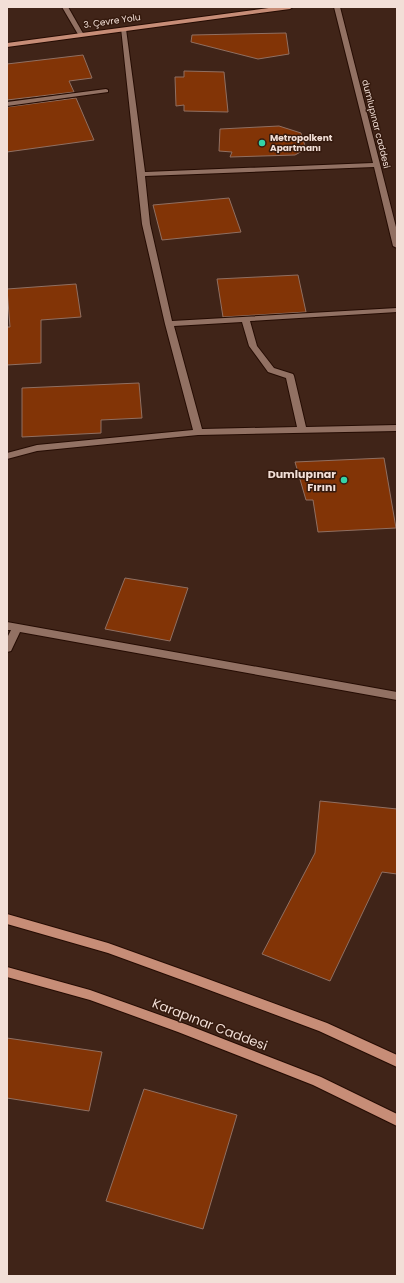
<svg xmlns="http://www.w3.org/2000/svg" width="404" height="1283" font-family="Poppins,sans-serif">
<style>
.building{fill:#823406;stroke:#906f61}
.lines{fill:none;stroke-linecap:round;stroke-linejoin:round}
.minor-casing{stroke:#250c03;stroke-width:2}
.major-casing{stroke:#250c03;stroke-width:2}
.minor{fill:#927163;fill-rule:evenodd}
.major{fill:#c78d77;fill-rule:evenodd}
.poi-dot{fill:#34d4a8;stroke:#351a0e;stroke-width:1.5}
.labels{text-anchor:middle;stroke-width:3;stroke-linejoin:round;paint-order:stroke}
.far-street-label{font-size:9px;fill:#f2dfd7;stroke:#351a0e}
.far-poi-label{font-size:9px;font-weight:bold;fill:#f2dfd7;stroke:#351a0e;text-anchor:start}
.poi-label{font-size:11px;font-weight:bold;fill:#f2dfd7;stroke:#351a0e;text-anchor:end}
.near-street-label{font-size:13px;fill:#f2dfd7;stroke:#351a0e}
</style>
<rect width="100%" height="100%" fill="#402418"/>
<g class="building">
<path d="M286,33L289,54L258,59L191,42L192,35Z"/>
<path d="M83,55L92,78L69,81L74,92L7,100V64Z"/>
<path d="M184,71L224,72L228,112L184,111V105L176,106L175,77H184Z"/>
<path d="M76,98L94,140L7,152V107Z"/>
<path d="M279,126L301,133L306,149L295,155L230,157L232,152L219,151L220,129Z"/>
<path d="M229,198L241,232L162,240L153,205Z"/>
<path d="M298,275L306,312L223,317L217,279Z"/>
<path d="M76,284L81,317L41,320V363L7,365V327H10L7,289Z"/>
<path d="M139,383L142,418L101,420V433L22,437V388Z"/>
<path d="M384,458L396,528L318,532L313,500H306L295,462Z"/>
<path d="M125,578L188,588L170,641L105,629Z"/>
<path d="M320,801L397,809V874L382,872L330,981L262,954L315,853Z"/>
<path d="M7,1038L102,1052L89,1111L7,1098Z"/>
<path d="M144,1089L237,1115L203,1229L106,1201Z"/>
</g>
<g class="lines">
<defs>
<g id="minor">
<path d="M62,7H68L84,35L83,36H79Z"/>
<path d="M334,7H340L397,231V248L393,246L374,167L145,176L150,224L172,321L397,308V312L250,321L257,346L274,368L293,374L294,376L306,427L397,425V431L198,435L37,451L7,459V453L37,445L193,430L165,324L142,224L121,28L126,29L145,172L373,163ZM242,322L249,346L268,372L286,378L297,427L202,429L174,326Z"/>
<path d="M106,89L108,90V92L7,106V102Z"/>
<path d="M7,622L397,692V700L20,632L11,651L7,652V638L11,630H7Z"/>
</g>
<g id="major">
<path d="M276,7H293L290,9L7,47V43Z"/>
<path d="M7,914L108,943L197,975L327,1023L397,1055V1067L319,1031L193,984L108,953L7,924Z"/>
<path d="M7,967L90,990L185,1024L321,1077L397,1114V1126L313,1085L178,1032L90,1000L7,977Z"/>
</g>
</defs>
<use href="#minor" class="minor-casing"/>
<use href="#major" class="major-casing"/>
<use href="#minor" class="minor"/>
<use href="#major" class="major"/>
</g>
<g class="poi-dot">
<circle cx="262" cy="143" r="4"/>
<circle cx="344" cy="480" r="4"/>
</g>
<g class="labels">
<g class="far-street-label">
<text transform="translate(112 21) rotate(-8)" y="3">3. Çevre Yolu</text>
<text transform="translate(376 124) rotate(76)" y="3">dumlupınar caddesi</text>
</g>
<g class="far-poi-label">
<text x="270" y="141">Metropolkent<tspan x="270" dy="10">Apartmanı</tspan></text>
</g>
<g class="poi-label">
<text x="336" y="478">Dumlupınar<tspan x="336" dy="13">Fırını</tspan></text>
</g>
<g class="near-street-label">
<text transform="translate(210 1024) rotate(21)" y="5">Karapınar Caddesi</text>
</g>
</g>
<rect width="404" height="1283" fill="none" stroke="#f2dfd7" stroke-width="16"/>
</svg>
